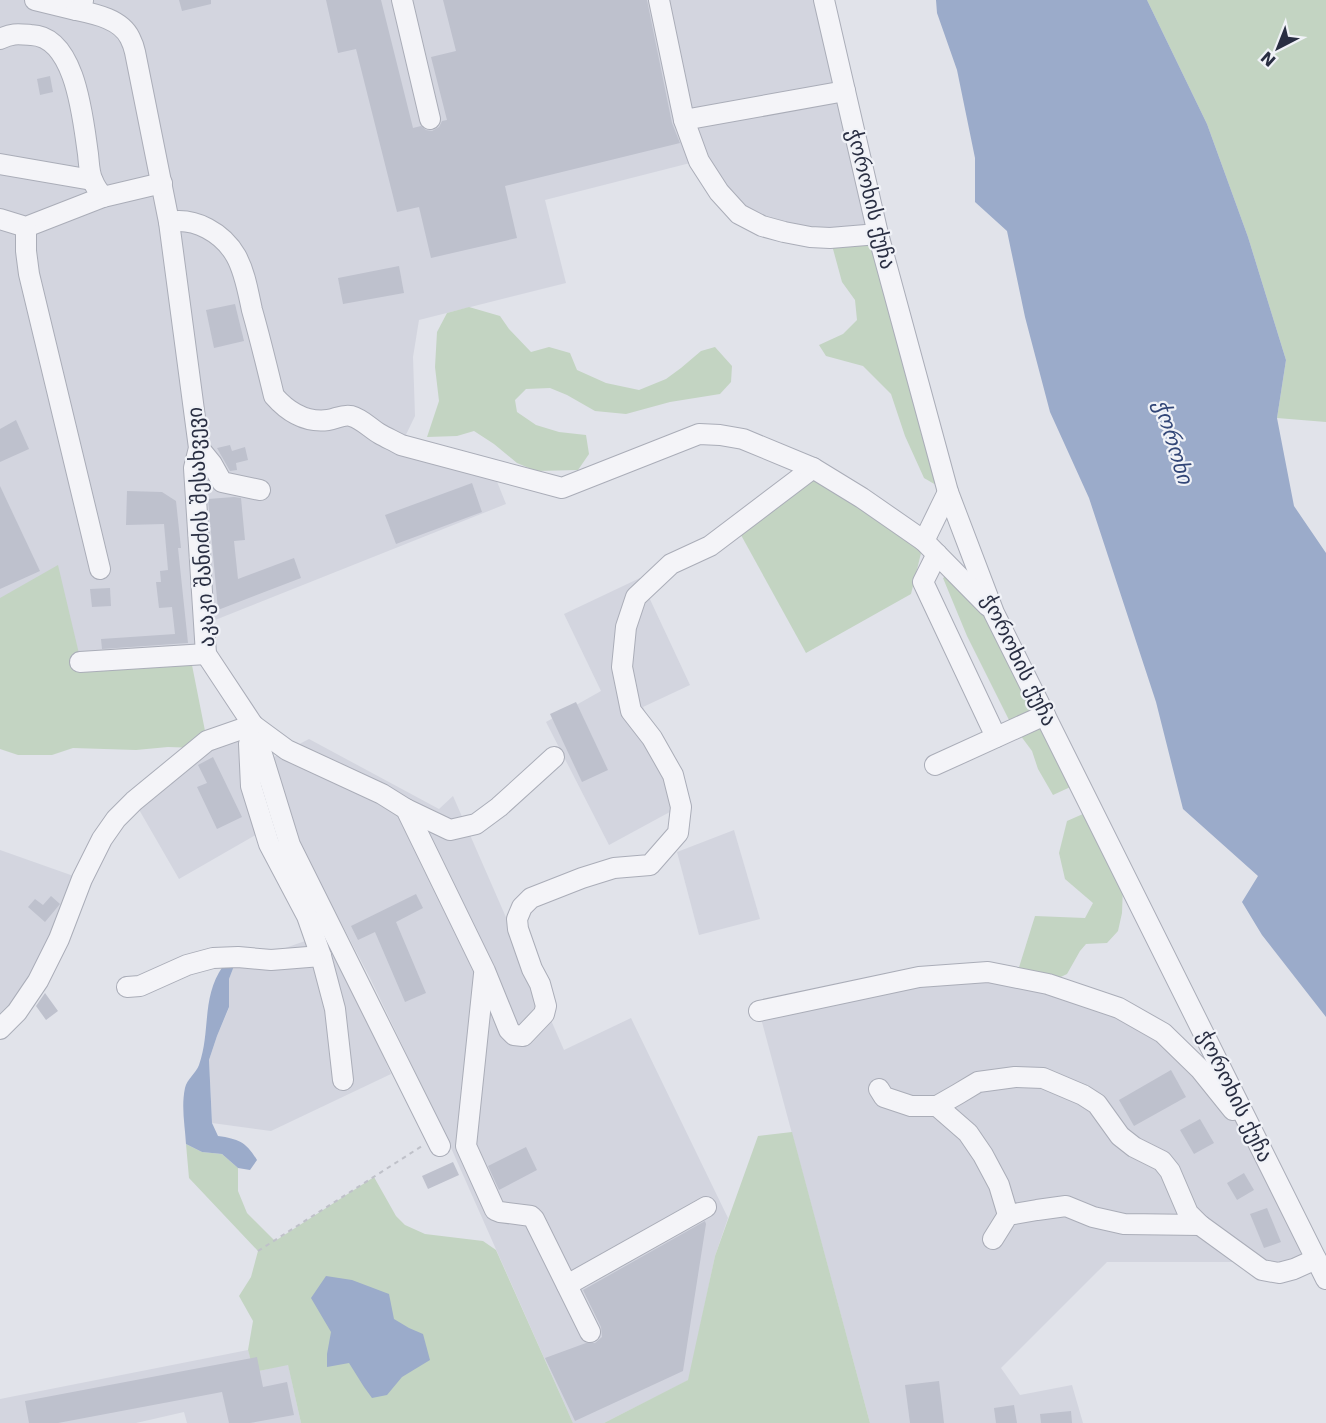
<svg xmlns="http://www.w3.org/2000/svg" width="1326" height="1423" font-family="'DejaVu Sans','Noto Sans Georgian',sans-serif">
<style>
.built{fill:#d3d5df}
.green{fill:#c3d4c2}
.water{fill:#9babca}
.building{fill:#bec1cd}
.lines{fill:none;stroke-linecap:round;stroke-linejoin:round}
.minor-casing{stroke:#aaadb8;stroke-width:22}
.path{stroke:#bfc1c9;stroke-width:2;stroke-dasharray:4.5 4.5;stroke-linecap:butt}
.minor{stroke:#f4f4f8;stroke-width:20}
.labels{text-anchor:middle;stroke-width:4.5;stroke-linejoin:round;paint-order:stroke}
.street-label{font-size:21px;fill:#292e42;stroke:#f0f2f7}
.water-label{font-size:22px;font-style:italic;fill:#324677;stroke:#f0f2f7}
</style>
<rect width="100%" height="100%" fill="#e1e3ea"/>
<g class="built">
<path d="M0,0H824L878,234L762,226L698,161L545,200L566,283L419,320L413,357L415,416L401,445L492,469L506,504L205,624L206,654L80,662L0,598Z"/>
<path d="M640,578L690,685L643,707L690,801L609,845L546,722L601,691L564,614Z"/>
<path d="M253,725L255,760L273,825L179,879L134,801L197,748Z"/>
<path d="M309,739L439,809L453,796L564,1050L631,1018L728,1218L715,1256L689,1380L604,1423H573L444,1132L370,978L297,839L272,758Z"/>
<path d="M734,830L760,919L699,935L677,852Z"/>
<path d="M0,850L82,879L59,939L0,1029Z"/>
<path d="M325,934L352,985L391,1074L271,1131L212,1123L209,1060L217,1036L229,1008V979L234,966Z"/>
<path d="M988,972L1163,1033L1256,1137L1317,1262H1107L1001,1368L1020,1395L1072,1385L1083,1423H870L759,1011Z"/>
<path d="M248,1350L255,1372L288,1364L301,1423H187L184,1412L136,1423H0V1399Z"/>
</g>
<g class="green">
<path d="M1147,0H1326V422L1277,418L1286,360L1248,237L1207,124Z"/>
<path d="M878,234L948,492L924,478L905,436L891,394L863,366L826,356L819,345L843,334L857,320L855,300L842,282L830,238Z"/>
<path d="M469,307L500,316L509,329L531,352L549,347L570,353L577,370L606,383L639,390L666,379L681,368L701,351L715,347L732,366L731,382L720,394L670,402L626,414L595,411L567,395L550,388L526,389L515,400L517,412L536,425L559,432L586,435L589,454L578,470L536,471L517,463L494,444L474,431L457,436L427,437L439,401L435,367L437,332L447,313Z"/>
<path d="M813,468L924,541L911,594L806,653L736,526Z"/>
<path d="M58,565L81,662L190,655L207,741L197,748L168,747L136,750L73,748L52,755H18L0,749V598Z"/>
<path d="M953,571L994,613L1079,783L1053,795L1038,769L1032,751L1009,720L967,636L943,578Z"/>
<path d="M1092,810L1123,886L1122,913L1118,931L1107,943L1086,944L1080,951L1067,974L1048,983L1016,977L1035,916L1085,918L1093,903L1065,879L1059,853L1067,821Z"/>
<path d="M792,1132L870,1423H604L688,1380L715,1256L758,1136Z"/>
<path d="M186,1144L202,1152L222,1154L238,1168V1191L247,1213L275,1241L374,1177L396,1216L405,1225L425,1234L483,1241L496,1250L573,1423H301L288,1365L254,1372L248,1350L253,1321L239,1296L251,1277L258,1251L189,1178Z"/>
</g>
<g class="water">
<path d="M936,0H1147L1207,124L1248,237L1286,360L1277,418L1294,506L1326,553V1017L1262,935L1242,902L1258,876L1183,809L1156,702L1089,498L1050,412L1025,317L1007,231L975,202V158L957,70L937,13Z"/>
<path d="M223,966H234L229,979V1007L217,1036L209,1060L212,1123L218,1136C239,1139 246,1142 257,1160L250,1170L238,1168L222,1154L202,1152L186,1144C185,1126 181,1107 185,1088C187,1079 196,1073 199,1065C211,1031 201,998 223,966Z"/>
<path d="M326,1276L352,1280L389,1294L394,1319L409,1328L423,1334L430,1360L402,1377L387,1395L372,1398L364,1387L349,1363L327,1367V1354L331,1332L311,1298Z"/>
</g>
<g class="building">
<path d="M179,0H211V4L182,11Z"/>
<path d="M326,0H381L413,128L421,126L426,130L432,131L439,127L442,121L447,120L431,57L456,51L443,0H647L672,123L680,143L505,186L517,238L431,258L419,207L397,212L356,49L338,53Z"/>
<path d="M50,76L53,92L40,95L37,79Z"/>
<path d="M399,266L404,293L343,304L338,278Z"/>
<path d="M235,304L244,341L214,348L206,310Z"/>
<path d="M16,420L29,449L0,462V429Z"/>
<path d="M230,445L232,451L245,447L248,460L236,463L237,470L230,471L217,448Z"/>
<path d="M472,483L482,512L396,544L385,515Z"/>
<path d="M0,486L40,571L0,589Z"/>
<path d="M127,491L162,492L176,501L181,548H178L188,643L102,649L101,639L175,634L172,607L159,608L156,582H161L160,571L168,570L164,524L126,525Z"/>
<path d="M234,497L241,498L245,540L234,541L238,579L294,558L301,578L218,610L208,499Z"/>
<path d="M110,588L111,606L92,607L90,589Z"/>
<path d="M576,702L608,770L582,782L550,714Z"/>
<path d="M213,757L242,817L217,829L197,787L207,783L198,765Z"/>
<path d="M416,894L423,908L396,922L426,993L405,1002L375,932L358,940L351,926Z"/>
<path d="M51,896L60,904L45,922L28,907L35,899L43,905Z"/>
<path d="M45,993L58,1011L46,1020L36,1006Z"/>
<path d="M1171,1070L1186,1097L1134,1126L1119,1100Z"/>
<path d="M1200,1119L1214,1143L1194,1154L1180,1130Z"/>
<path d="M526,1147L537,1170L499,1190L488,1166Z"/>
<path d="M453,1162L459,1175L428,1189L422,1176Z"/>
<path d="M1244,1173L1254,1190L1237,1200L1227,1183Z"/>
<path d="M1267,1208L1281,1242L1264,1248L1250,1214Z"/>
<path d="M705,1221L706,1224L683,1371L575,1421L545,1358L586,1343H595L602,1337L601,1327L583,1290Z"/>
<path d="M257,1357L263,1387L287,1382L294,1415L250,1423H229L222,1392L58,1423H29L25,1401Z"/>
<path d="M939,1381L944,1423H910L905,1385Z"/>
<path d="M1014,1405L1017,1423H996L994,1408Z"/>
<path d="M1071,1411L1072,1423H1041L1040,1414Z"/>
</g>
<g class="lines">
<defs>
<g id="minor">
<path d="M35,0L76,10L83,1"/>
<path d="M402,0L430,119"/>
<path d="M659,0L684,120L699,161L719,192L739,214L762,226L784,232L810,237L830,238L878,234"/>
<path d="M824,0L878,234L948,492L994,613L1326,1279"/>
<path d="M76,10C95,14 121,19 130,38C132,42 134,47 135,52L169,222L199,448L194,468L206,654L253,725L287,750L382,794L406,809L485,971L509,1030L514,1035L523,1036L544,1014L546,1006L540,984L532,969L518,929L517,919L522,907L531,898L582,878L614,868L650,865L678,833L681,807L673,775L652,738L631,711L622,667L626,627L636,597L671,564L710,546L813,468"/>
<path d="M0,39C12,33 18,34 31,35C76,36 83,120 88,154C89,163 89,174 93,181C95,187 99,192 103,197"/>
<path d="M684,120L845,91"/>
<path d="M0,164L92,180"/>
<path d="M0,219L26,227L103,197L162,183"/>
<path d="M169,222C195,217 223,233 236,256C245,272 248,292 252,310C260,338 267,367 274,396C288,412 305,423 328,420C336,419 343,414 351,416C362,419 370,428 380,434C387,438 394,441 401,445L562,488L699,434L720,435L743,439L813,468L862,498L924,541L988,606"/>
<path d="M26,227V251L29,274L100,569"/>
<path d="M199,448L212,464L222,482L260,490"/>
<path d="M924,541L948,492"/>
<path d="M937,554L923,582L996,737"/>
<path d="M80,662L206,654"/>
<path d="M253,725L290,845L440,1146"/>
<path d="M251,736L249,744L251,786L269,844L307,916L321,956L335,1009L343,1080"/>
<path d="M935,765L1045,715"/>
<path d="M406,809L450,830L476,824L499,807L554,757"/>
<path d="M484,974L466,1146L495,1210L500,1212L531,1216L534,1219L590,1332"/>
<path d="M127,987L140,986L187,965L213,958L238,957L271,960L321,956"/>
<path d="M759,1011L919,977L988,972L1048,984L1119,1008L1163,1033L1200,1069L1233,1110"/>
<path d="M0,1029L17,1012L38,981L59,939L82,879L102,839L116,819L134,801L207,741L253,725"/>
<path d="M879,1089L884,1097L911,1106H937L958,1094L978,1082L1015,1077L1043,1078L1083,1095L1097,1104L1120,1136L1134,1147L1162,1161L1170,1171L1188,1213L1200,1225L1262,1270L1279,1273L1294,1269L1316,1259"/>
<path d="M937,1106L968,1133L983,1155L999,1185L1008,1215"/>
<path d="M993,1239L1008,1215L1037,1210L1066,1206L1093,1217L1124,1224L1200,1225"/>
<path d="M567,1285L706,1207"/>
</g>
</defs>
<use href="#minor" class="minor-casing"/>
<path class="path" d="M258,1251L422,1146"/>
<use href="#minor" class="minor"/>
</g>
<g class="labels">
<g class="street-label">
<text transform="translate(871 199) rotate(76)" y="7">ჭოროხის ქუჩა</text>
<text transform="translate(201 527) rotate(-93)" y="7">აკაკი შანიძის შესახვევი</text>
<text transform="translate(1019 660) rotate(64)" y="7">ჭოროხის ქუჩა</text>
<text transform="translate(1235 1096) rotate(64)" y="7">ჭოროხის ქუჩა</text>
</g>
<g class="water-label">
<text transform="translate(1174 442) rotate(73)" y="8">ჭოროხი</text>
</g>
</g>
<g transform="translate(1278 48) rotate(222)" stroke="#f0f2f7" stroke-width="4.5" paint-order="stroke">
<path d="M0-4.5L10 22L0 15L-10 22Z" fill="#292e42"/>
<text y="-9" font-size="16" font-weight="bold" text-anchor="middle" fill="#292e42">N</text>
</g>
</svg>
